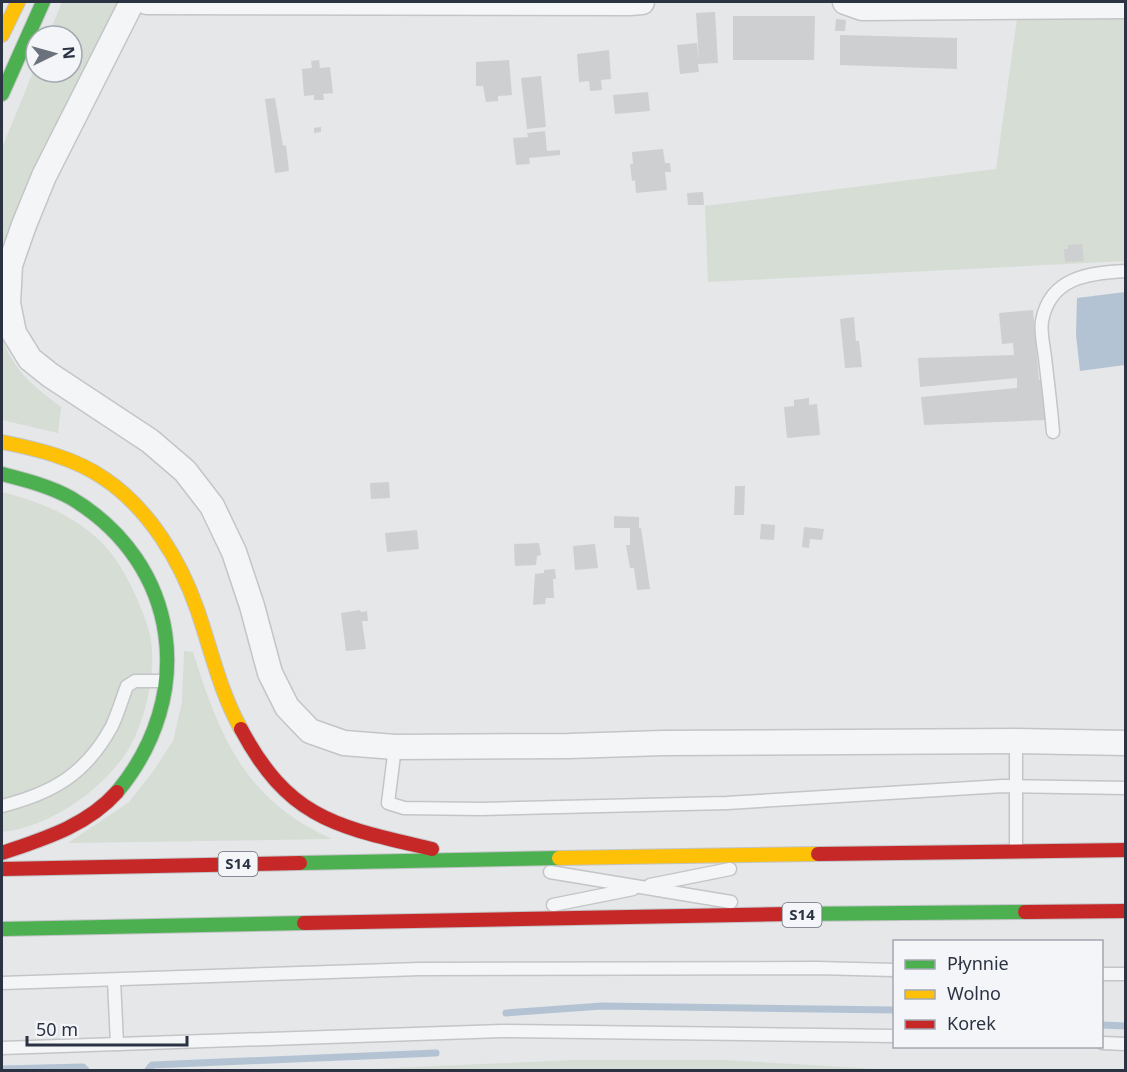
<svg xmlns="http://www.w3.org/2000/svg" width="1127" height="1072" font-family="'Noto Sans',sans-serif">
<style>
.green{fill:#d5ddd5}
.water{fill:#b4c3d3}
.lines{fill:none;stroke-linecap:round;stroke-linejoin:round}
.stream{stroke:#b4c3d3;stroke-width:7}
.building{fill:#cdcfd1}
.lane-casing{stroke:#c3c5c7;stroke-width:15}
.street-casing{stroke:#c3c5c7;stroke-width:27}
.fast-casing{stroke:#c2c4c7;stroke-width:16}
.slow-casing{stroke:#c2c4c7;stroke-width:16}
.jam-casing{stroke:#c2c4c7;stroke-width:16}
.lane{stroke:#f4f5f6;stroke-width:12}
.street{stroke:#f4f5f6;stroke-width:24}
.fast{stroke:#4caf50;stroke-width:14}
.slow{stroke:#ffc107;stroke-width:14}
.jam{stroke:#c62828;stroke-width:14}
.labels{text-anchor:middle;stroke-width:5;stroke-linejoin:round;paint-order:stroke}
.shield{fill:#f3f5f8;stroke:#676d79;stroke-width:1.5}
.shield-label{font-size:15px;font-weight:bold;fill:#2b3343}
</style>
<rect width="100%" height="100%" fill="#e5e7e9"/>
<g class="green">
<path d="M62,2H119L25,188L2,247V148L36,65V72H72V36H48Z"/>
<path d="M1125,18V261L708,282L705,206L996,169L1017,19Z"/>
<path d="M2,338C13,370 34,387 61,407L58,433L2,420Z"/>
<path d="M2,492C34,500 66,512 92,534C109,547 121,566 130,584C138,600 146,619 150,635C157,671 146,720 128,750C119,765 105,779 91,791C65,812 36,828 2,832Z"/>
<path d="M184,651L193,652C220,738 245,800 332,839L68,843L129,802L152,773L173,741L182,702Z"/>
<path d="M575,1060H725L895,1070H346Z"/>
</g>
<path class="water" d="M1125,292V365L1080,371L1076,335L1077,298Z"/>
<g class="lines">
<g class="stream">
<path d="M506,1013L602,1006L894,1010"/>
<path d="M1102,1025L1126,1026"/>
<path d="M2,1069L83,1067L86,1070"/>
<path d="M148,1070L152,1065L436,1053"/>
</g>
</g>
<g class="building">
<path d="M715,12L718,63L698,64L699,72L680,74L677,45L697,43L699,62L696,13Z"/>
<path d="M733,16H815L814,60H733Z"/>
<path d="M836,19L846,20L845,31H835Z"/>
<path d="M840,35L957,38V69L840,65Z"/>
<path d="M609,50L611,79L601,80L602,90L590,91L589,81L579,82L577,54Z"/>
<path d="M319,60L320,68L330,67L333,93L323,94L324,100H314V95L304,96L302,69L312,68L311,61Z"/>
<path d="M509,60L512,95L498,96V101L486,102L483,86H476V62Z"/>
<path d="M541,76L546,127L527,129L521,78Z"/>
<path d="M648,92L650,111L615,114L613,95Z"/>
<path d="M275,98L283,146L286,145L289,171L275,173L265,99Z"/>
<path d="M321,127V132L314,133V128Z"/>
<path d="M545,131L547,151L560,150V155L529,158L530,164L516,165L513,138L528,137L527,133Z"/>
<path d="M663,149L665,163H670L671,172H665L667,190L636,193L635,180L632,181L630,164H633L632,152Z"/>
<path d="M703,192L704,205H688L687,193Z"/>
<path d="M1082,244L1084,261L1065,262L1064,249H1068V245Z"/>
<path d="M1033,310L1039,380H1042L1046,420L924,425L921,397L1017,388V378L920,387L918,358L1014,355L1013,343L1002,344L999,313Z"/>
<path d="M854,317L856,341H859L862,367L845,368L840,319Z"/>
<path d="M809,398V405L817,404L820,435L787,438L784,407L794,406V400Z"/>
<path d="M389,482L390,498L371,499L370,483Z"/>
<path d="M735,486H745L744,515H734Z"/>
<path d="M614,516L639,517V528H641L650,589L637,590L634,568H630L626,545H630V528H614Z"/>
<path d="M761,524L775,525L774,540L760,539Z"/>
<path d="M804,527L824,529L822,540L810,539L809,548L802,547Z"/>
<path d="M417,530L419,549L387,552L385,533Z"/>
<path d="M539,543L541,555L537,556L536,565L515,566L514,544Z"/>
<path d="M595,544L598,568L575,570L573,546Z"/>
<path d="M555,569L556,579H553L554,598H546L545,604L533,605L535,574L544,573V570Z"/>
<path d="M360,610L361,612L367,611L368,621H362L366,649L346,651L341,613Z"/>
</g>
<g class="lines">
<defs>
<g id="lane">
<path d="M1053,432C1051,407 1048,383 1045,358C1044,347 1040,332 1042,321C1050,277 1089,273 1126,271"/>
<path d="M395,747L388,803L404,808L481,809L727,803L1003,786L1126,788"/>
<path d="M2,806C53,793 86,774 112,726C118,713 122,699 127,686L135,681H163"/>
<path d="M1016,851V741"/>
<path d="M550,872L731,902"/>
<path d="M650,885L730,869"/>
<path d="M553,905L633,889"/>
<path d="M1102,974H1126"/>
<path d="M114,980L117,1044"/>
<path d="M2,983L420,969L817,968L894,970"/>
<path d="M1102,1043L1126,1044"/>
<path d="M2,1048L502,1031L894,1036"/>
</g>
<g id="street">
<path d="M132,2L44,176L24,225L10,265L8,303L14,333L30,359L50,375L150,441L185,471L212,506L234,552L252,606L270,673L287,707L310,731L344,743L395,747L569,746L663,743L1016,741L1126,743"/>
<path d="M147,2L630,3L642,2"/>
<path d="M845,2L862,8L1126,6"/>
</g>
<g id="fast">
<path d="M2,94L43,2"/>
<path d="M2,474C25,480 50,486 71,498C181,564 197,696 117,792"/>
<path d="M300,863L559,858"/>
<path d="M790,914L1025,912"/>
<path d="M2,929L304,923"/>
</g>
<g id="slow">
<path d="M2,35L18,2"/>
<path d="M2,442C37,449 75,458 105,479C149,509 180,560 197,609C211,649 220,692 241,729"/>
<path d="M559,858L818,854"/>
</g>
<g id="jam">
<path d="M241,729C290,821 339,827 432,849"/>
<path d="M2,853C43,839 87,826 117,792"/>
<path d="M818,854L1126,850"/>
<path d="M2,869L300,863"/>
<path d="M1025,912L1126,911"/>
<path d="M304,923L790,914"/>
</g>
</defs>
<use href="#lane" class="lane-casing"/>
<use href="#street" class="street-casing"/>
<use href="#fast" class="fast-casing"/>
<use href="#slow" class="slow-casing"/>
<use href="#jam" class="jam-casing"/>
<use href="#lane" class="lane"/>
<use href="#street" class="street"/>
<use href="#fast" class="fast"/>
<use href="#slow" class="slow"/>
<use href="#jam" class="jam"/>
</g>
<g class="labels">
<g class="shield">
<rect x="218.5" y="852" width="39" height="24" rx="4.5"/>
<rect x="782.5" y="903" width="39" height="24" rx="4.5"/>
</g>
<g class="shield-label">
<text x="238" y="869">S14</text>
<text x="802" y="920">S14</text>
</g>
</g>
<rect width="1127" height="1072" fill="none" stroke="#2b3343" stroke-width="6"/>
<rect x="893" y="940" width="210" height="108" fill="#f3f5f8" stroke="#a3a7b0" stroke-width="1.5"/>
<rect x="905" y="960" width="30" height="9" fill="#4caf50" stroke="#a3a7b0" stroke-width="1.5"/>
<text x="947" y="970" font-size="18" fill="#2b3343">Płynnie</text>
<rect x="905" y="990" width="30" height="9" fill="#ffc107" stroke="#a3a7b0" stroke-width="1.5"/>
<text x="947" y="1000" font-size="18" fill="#2b3343">Wolno</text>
<rect x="905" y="1020" width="30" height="9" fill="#c62828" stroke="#a3a7b0" stroke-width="1.5"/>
<text x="947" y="1030" font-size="18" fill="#2b3343">Korek</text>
<g transform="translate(54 54) rotate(85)"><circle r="28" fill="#f3f5f8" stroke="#a3a7b0" stroke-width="1.5"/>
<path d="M0-4.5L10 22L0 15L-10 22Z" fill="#6c727d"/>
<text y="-9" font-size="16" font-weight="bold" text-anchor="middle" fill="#2b3343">N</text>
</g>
<path d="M27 1036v9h160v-9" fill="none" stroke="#2b3343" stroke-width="3"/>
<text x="36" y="1036" font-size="18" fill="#2b3343" stroke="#f3f5f8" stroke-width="4.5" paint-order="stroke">50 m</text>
</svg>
